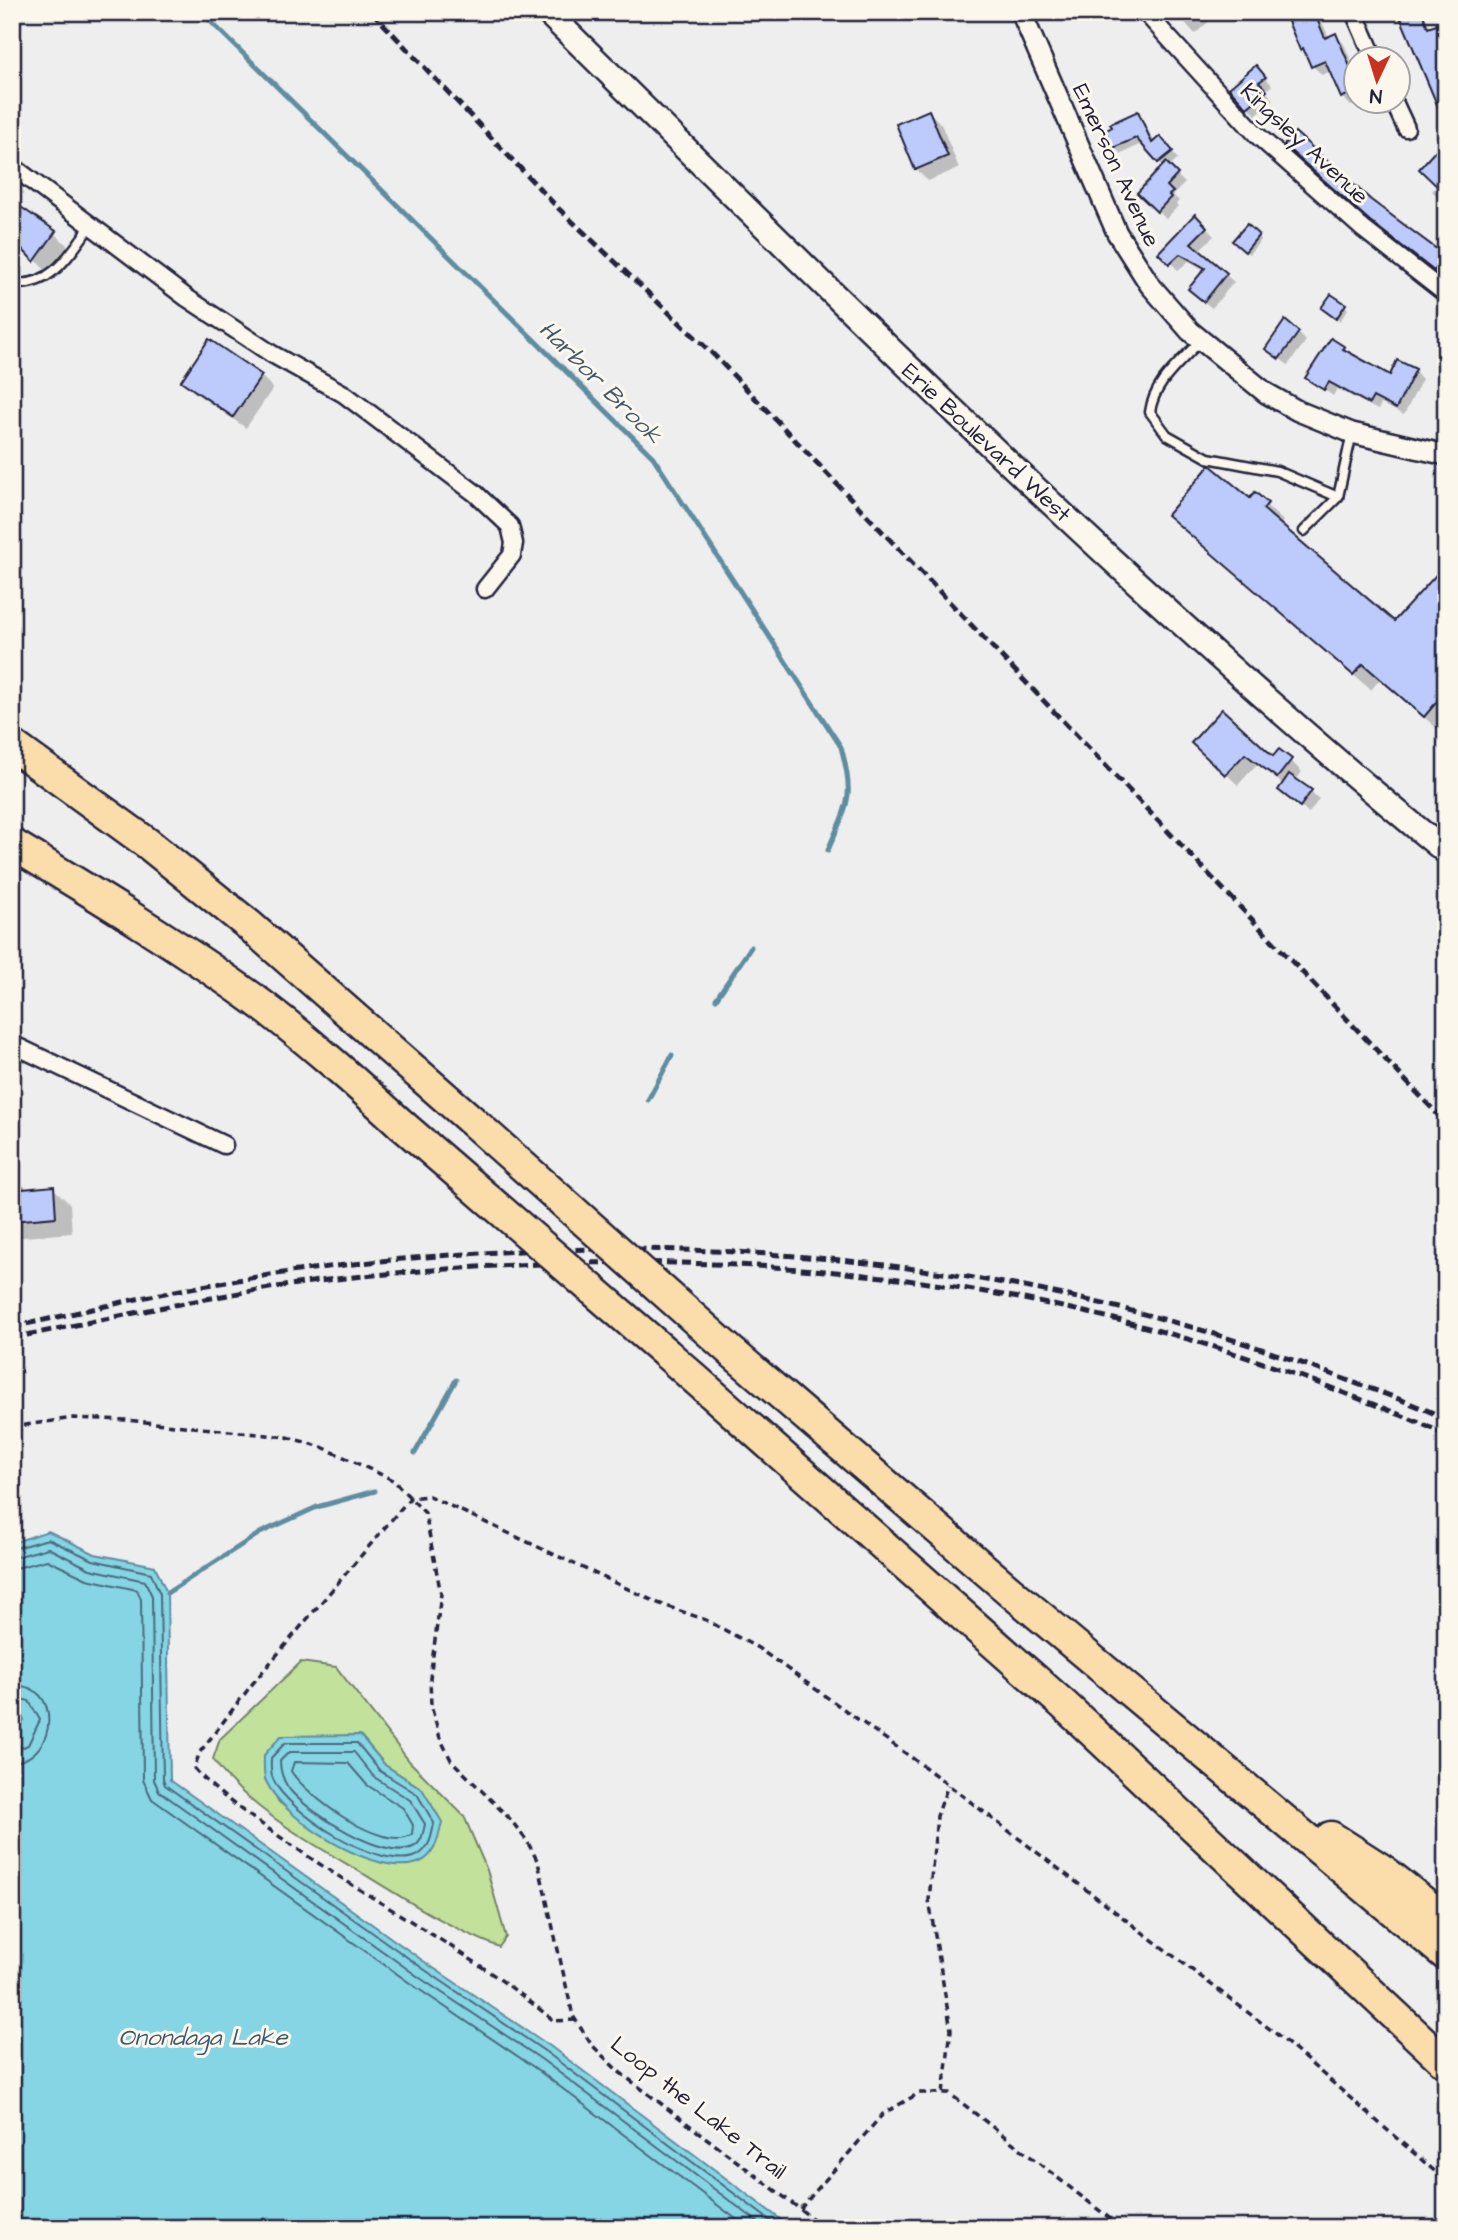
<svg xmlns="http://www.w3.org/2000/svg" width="1458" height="2240" font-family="'Architects Daughter',sans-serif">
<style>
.green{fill:#c2e19a;stroke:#72826a;stroke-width:2;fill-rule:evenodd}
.water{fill:#86d5e4;stroke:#5e8da0;stroke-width:2}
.shadow{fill:#0003}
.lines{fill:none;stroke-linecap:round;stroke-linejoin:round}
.shore{stroke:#4a6a7f;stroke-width:2}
.stream{stroke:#5e8da0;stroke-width:5}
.building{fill:#bccbfb;stroke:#22223b;stroke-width:2}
.service-casing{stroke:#22223b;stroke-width:13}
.minor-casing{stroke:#22223b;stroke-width:21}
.tertiary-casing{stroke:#22223b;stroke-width:24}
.secondary-casing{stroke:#22223b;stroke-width:28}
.motorway-casing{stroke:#22223b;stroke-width:35}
.path{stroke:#22223b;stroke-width:3.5;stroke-dasharray:7 5;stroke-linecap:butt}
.service{stroke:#fbf7ec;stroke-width:8}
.minor{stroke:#fbf7ec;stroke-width:16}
.tertiary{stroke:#fbf7ec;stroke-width:19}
.secondary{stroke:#fbf7ec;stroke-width:23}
.motorway{stroke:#fbddab;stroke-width:30}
.rail{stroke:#22223b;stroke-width:5;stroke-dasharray:10 5;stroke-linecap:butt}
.motorway-bridge-casing{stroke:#22223b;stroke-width:35;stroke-linecap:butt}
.motorway-bridge{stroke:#fbddab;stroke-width:30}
.labels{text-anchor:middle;stroke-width:6;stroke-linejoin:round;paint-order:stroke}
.street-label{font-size:23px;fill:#22223b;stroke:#fbf7ec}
.water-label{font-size:24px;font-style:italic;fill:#40586e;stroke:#fbf7ec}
</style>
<rect width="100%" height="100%" fill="#eeeeef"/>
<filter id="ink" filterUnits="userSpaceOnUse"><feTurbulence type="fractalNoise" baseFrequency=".0143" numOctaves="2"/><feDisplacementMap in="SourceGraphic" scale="14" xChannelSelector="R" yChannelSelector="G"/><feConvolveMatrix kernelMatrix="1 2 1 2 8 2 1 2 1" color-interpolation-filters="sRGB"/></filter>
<g filter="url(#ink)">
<path class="green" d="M301,1662L336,1667L410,1762L464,1816L487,1870L506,1937L499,1947C450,1928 407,1901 362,1873C313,1844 245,1807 213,1759L220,1739ZM360,1735L385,1765L422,1789L309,1826L279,1802L265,1779L330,1737Z"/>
<g class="water">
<path d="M48,1531L95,1554L155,1566L167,1593L170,1780L429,1965L550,2046L792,2228H12V1738L24,1720L18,1711L12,1714V1543Z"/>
<path d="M360,1735L385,1765L422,1789L442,1822C438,1837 436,1855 420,1862C378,1880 283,1820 266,1781C263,1774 264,1763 264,1755L281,1736Z"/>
</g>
<g class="shadow">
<path d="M1176,12H1212L1215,16L1195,34Z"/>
<path d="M1287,12H1318L1329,38L1335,35L1344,44L1356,72V102H1362L1351,106L1342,97L1331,71L1322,75L1313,66L1302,49Z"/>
<path d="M1398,12H1423L1431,29L1436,27L1444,34L1446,111L1439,107Z"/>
<path d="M1263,75L1272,85L1266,91L1273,100L1256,115L1231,88Z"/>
<path d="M929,112L941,124L959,168L928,181L916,169Z"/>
<path d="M1138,113L1155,143L1166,145L1178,159L1168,167L1185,183L1173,195L1179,201L1176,204L1178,206L1166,219L1140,193L1164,167L1143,143L1121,154L1114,147Z"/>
<path d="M1446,160V205L1432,191L1438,185Z"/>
<path d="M1195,216L1214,236L1198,251L1234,282L1212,308L1198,297L1206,271L1189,261L1178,270L1161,253Z"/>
<path d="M1247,227L1261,240L1249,254L1235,241Z"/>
<path d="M1380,229L1415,237L1446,259V280Z"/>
<path d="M54,233L71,249L52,277L12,235Z"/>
<path d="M1344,305L1348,309L1340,321L1327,312Z"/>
<path d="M1298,333L1306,341L1288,365L1267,349Z"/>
<path d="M1332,341L1390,377L1415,371L1422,379L1404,415L1381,404L1378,410L1337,389L1333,396L1308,378Z"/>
<path d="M261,376L273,388L246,428L195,393L183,381Z"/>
<path d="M1255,495L1283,521L1280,525L1394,623L1446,565V726L1441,732L1380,679L1371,690L1186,531L1250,500Z"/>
<path d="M1193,743L1291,761L1302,772L1296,780L1319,799L1309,813L1280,790L1284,785L1257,764L1238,785Z"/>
<path d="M23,1185L28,1190L53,1188L70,1204L72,1233L12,1238V1186Z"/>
</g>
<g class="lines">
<g class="shore">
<path d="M12,1549L48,1539L93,1560L151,1573L160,1594L163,1779L165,1785L425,1970L546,2052L780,2228"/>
<path d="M12,1558L48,1548L90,1569L145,1581L152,1596L154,1780L159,1791L420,1978L541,2059L766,2228"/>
<path d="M12,1569L47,1560L87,1579L137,1590L141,1599L143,1780L152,1799L414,1986L535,2068L748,2228"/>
<path d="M12,1686C63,1681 58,1760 12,1762"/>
<path d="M12,1697L29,1701L40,1720L28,1745L12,1752"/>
<path d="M285,1743H357L380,1771L417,1794L434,1823C432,1835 430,1848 418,1855C382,1874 287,1812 273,1779C270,1773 271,1764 271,1758Z"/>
<path d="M289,1752H354L374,1777L410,1800L425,1824C423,1833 422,1843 413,1847C384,1861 309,1813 290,1790C283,1781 280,1773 280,1761Z"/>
<path d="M294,1762L348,1763L367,1785L403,1808L413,1825L412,1834C384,1854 305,1795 291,1771Z"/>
</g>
<g class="stream">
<path d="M201,12L653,457L841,747C855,798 848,803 828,850"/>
<path d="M716,999L751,947"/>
<path d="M648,1100L672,1055"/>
<path d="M415,1453L456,1380"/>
<path d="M167,1593L260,1533L317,1507L375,1491"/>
</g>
</g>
<g class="building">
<path d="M1284,12H1314L1325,38L1336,33L1356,81V91L1341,98L1325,61L1311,67L1303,48L1300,50Z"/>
<path d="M1398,12H1422L1428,28L1439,24L1446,40V126Z"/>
<path d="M1256,65L1266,77L1259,82L1267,91L1247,108L1229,88Z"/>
<path d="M929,110L948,156L915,170L896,124Z"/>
<path d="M1138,111L1152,143L1160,136L1173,151L1158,163L1136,138L1113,148L1105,131L1112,127L1110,124Z"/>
<path d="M1295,132L1371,200L1446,256L1434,271L1370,221L1284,145Z"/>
<path d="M1437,149L1446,157V195L1419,169Z"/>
<path d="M1166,162L1178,174L1167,186L1173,192L1169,195L1171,197L1157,212L1137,193Z"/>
<path d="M12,201L56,231L34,262L12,238Z"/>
<path d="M1195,214L1207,227L1191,243L1227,273L1204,302L1188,289L1205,268L1180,254L1169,264L1158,253Z"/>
<path d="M1247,224L1259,235L1245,252L1232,241Z"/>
<path d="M1331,294L1346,304L1336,319L1321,308Z"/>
<path d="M1285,320L1299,332L1279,359L1265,349Z"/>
<path d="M1331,338L1345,347L1343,349L1390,375L1397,360L1416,369L1396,409L1373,397L1369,404L1329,382L1324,390L1305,378Z"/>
<path d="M209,339L262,375L233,417L181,381Z"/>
<path d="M1210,465L1250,498L1255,492L1268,503L1263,509L1394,621L1446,564V691L1424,717L1363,664L1353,675L1167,515Z"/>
<path d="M1222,709L1273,756L1279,749L1292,759L1277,778L1245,754L1225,775L1191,743Z"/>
<path d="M1289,774L1312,790L1300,807L1278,790Z"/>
<path d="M54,1186L56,1217L12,1221V1190Z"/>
</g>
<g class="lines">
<defs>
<g id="service">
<path d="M12,283C51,289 71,253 91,225"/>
<path d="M1200,341C1180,363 1154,382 1150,412L1167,435L1208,458L1277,471L1338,497"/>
<path d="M1304,531L1338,497L1352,433"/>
</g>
<g id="minor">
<path d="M1145,12L1258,136L1363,229L1446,294"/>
<path d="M1354,12L1375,60"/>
<path d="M1394,102L1406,128"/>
<path d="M12,166L187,298L272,354L344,394L475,493L510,526L514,543L512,555L485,589"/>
<path d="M12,1044L224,1145"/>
</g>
<path id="tertiary" d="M1021,12L1117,233L1150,285L1190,331L1266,393L1298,411L1352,433L1446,455"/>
<path id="secondary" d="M547,12C839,299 1128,592 1446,852"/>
<g id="motorway">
<path d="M12,745L147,843L250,926L471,1120"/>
<path d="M12,844C93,893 174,942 251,997C304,1036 353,1080 402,1125"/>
<path d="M667,1354L1064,1705L1446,2063"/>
<path d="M734,1354L1017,1597L1446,1955"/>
<path d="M1331,1837L1384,1871L1446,1920"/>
</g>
</defs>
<use href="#service" class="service-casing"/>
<use href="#minor" class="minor-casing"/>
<use href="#tertiary" class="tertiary-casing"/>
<use href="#secondary" class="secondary-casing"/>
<use href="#motorway" class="motorway-casing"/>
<g class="path">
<path d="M12,1427L73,1418L126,1420L287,1437L322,1447L393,1480L425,1513L441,1594L430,1678L431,1706L440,1738L451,1760L510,1819L527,1841L538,1862L573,2016L591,2044L618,2071L825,2228"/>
<path d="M576,2020L554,2021C469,1949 367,1900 276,1834C247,1814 218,1795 194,1768L200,1752L253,1683L410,1498L429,1496L658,1603L706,1620L758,1648L922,1765L1279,2036L1446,2181"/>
<path d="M943,2093L951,2030L929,1900L937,1816L948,1785"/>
<path d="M800,2209L883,2114L919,2093H949L1122,2228"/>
</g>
<use href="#service" class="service"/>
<use href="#minor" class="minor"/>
<use href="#tertiary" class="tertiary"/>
<use href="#secondary" class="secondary"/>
<use href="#motorway" class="motorway"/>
<g class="rail">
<path d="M372,12L558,208L715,356L1446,1123"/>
<path d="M12,1327C79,1313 146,1295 214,1284C582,1220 986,1240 1336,1376C1373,1390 1411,1402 1446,1419"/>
<path d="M12,1338C123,1316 233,1290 345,1278C688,1242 1021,1264 1344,1393C1378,1406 1413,1419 1446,1435"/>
</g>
<defs>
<g id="motorway-bridge">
<path d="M471,1120L734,1354"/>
<path d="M402,1125L667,1354"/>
</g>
</defs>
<use href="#motorway-bridge" class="motorway-bridge-casing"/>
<use href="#motorway-bridge" class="motorway-bridge"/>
</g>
</g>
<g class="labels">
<g class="street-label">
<text transform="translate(1305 143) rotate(43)" y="8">Kingsley Avenue</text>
<text transform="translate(1117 165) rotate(65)" y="8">Emerson Avenue</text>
<text transform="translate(987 442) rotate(43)" y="8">Erie Boulevard West</text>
<text transform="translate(699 2107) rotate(38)" y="8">Loop the Lake Trail</text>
</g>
<g class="water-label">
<text transform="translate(601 382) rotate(45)" y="8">Harbor Brook</text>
<text x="203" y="2045">Onondaga Lake</text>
</g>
</g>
<rect width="1458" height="2240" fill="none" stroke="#fbf7ec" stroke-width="42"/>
<rect x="21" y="21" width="1416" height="2198" fill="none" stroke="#22223b" stroke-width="2.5" filter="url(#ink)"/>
<g transform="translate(1377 80) rotate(184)"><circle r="33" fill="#fbf7ec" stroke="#a4a2a5" stroke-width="2"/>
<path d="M0-5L12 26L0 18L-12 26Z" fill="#c8321e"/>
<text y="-10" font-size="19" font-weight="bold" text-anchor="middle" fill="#22223b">N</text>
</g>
</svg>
